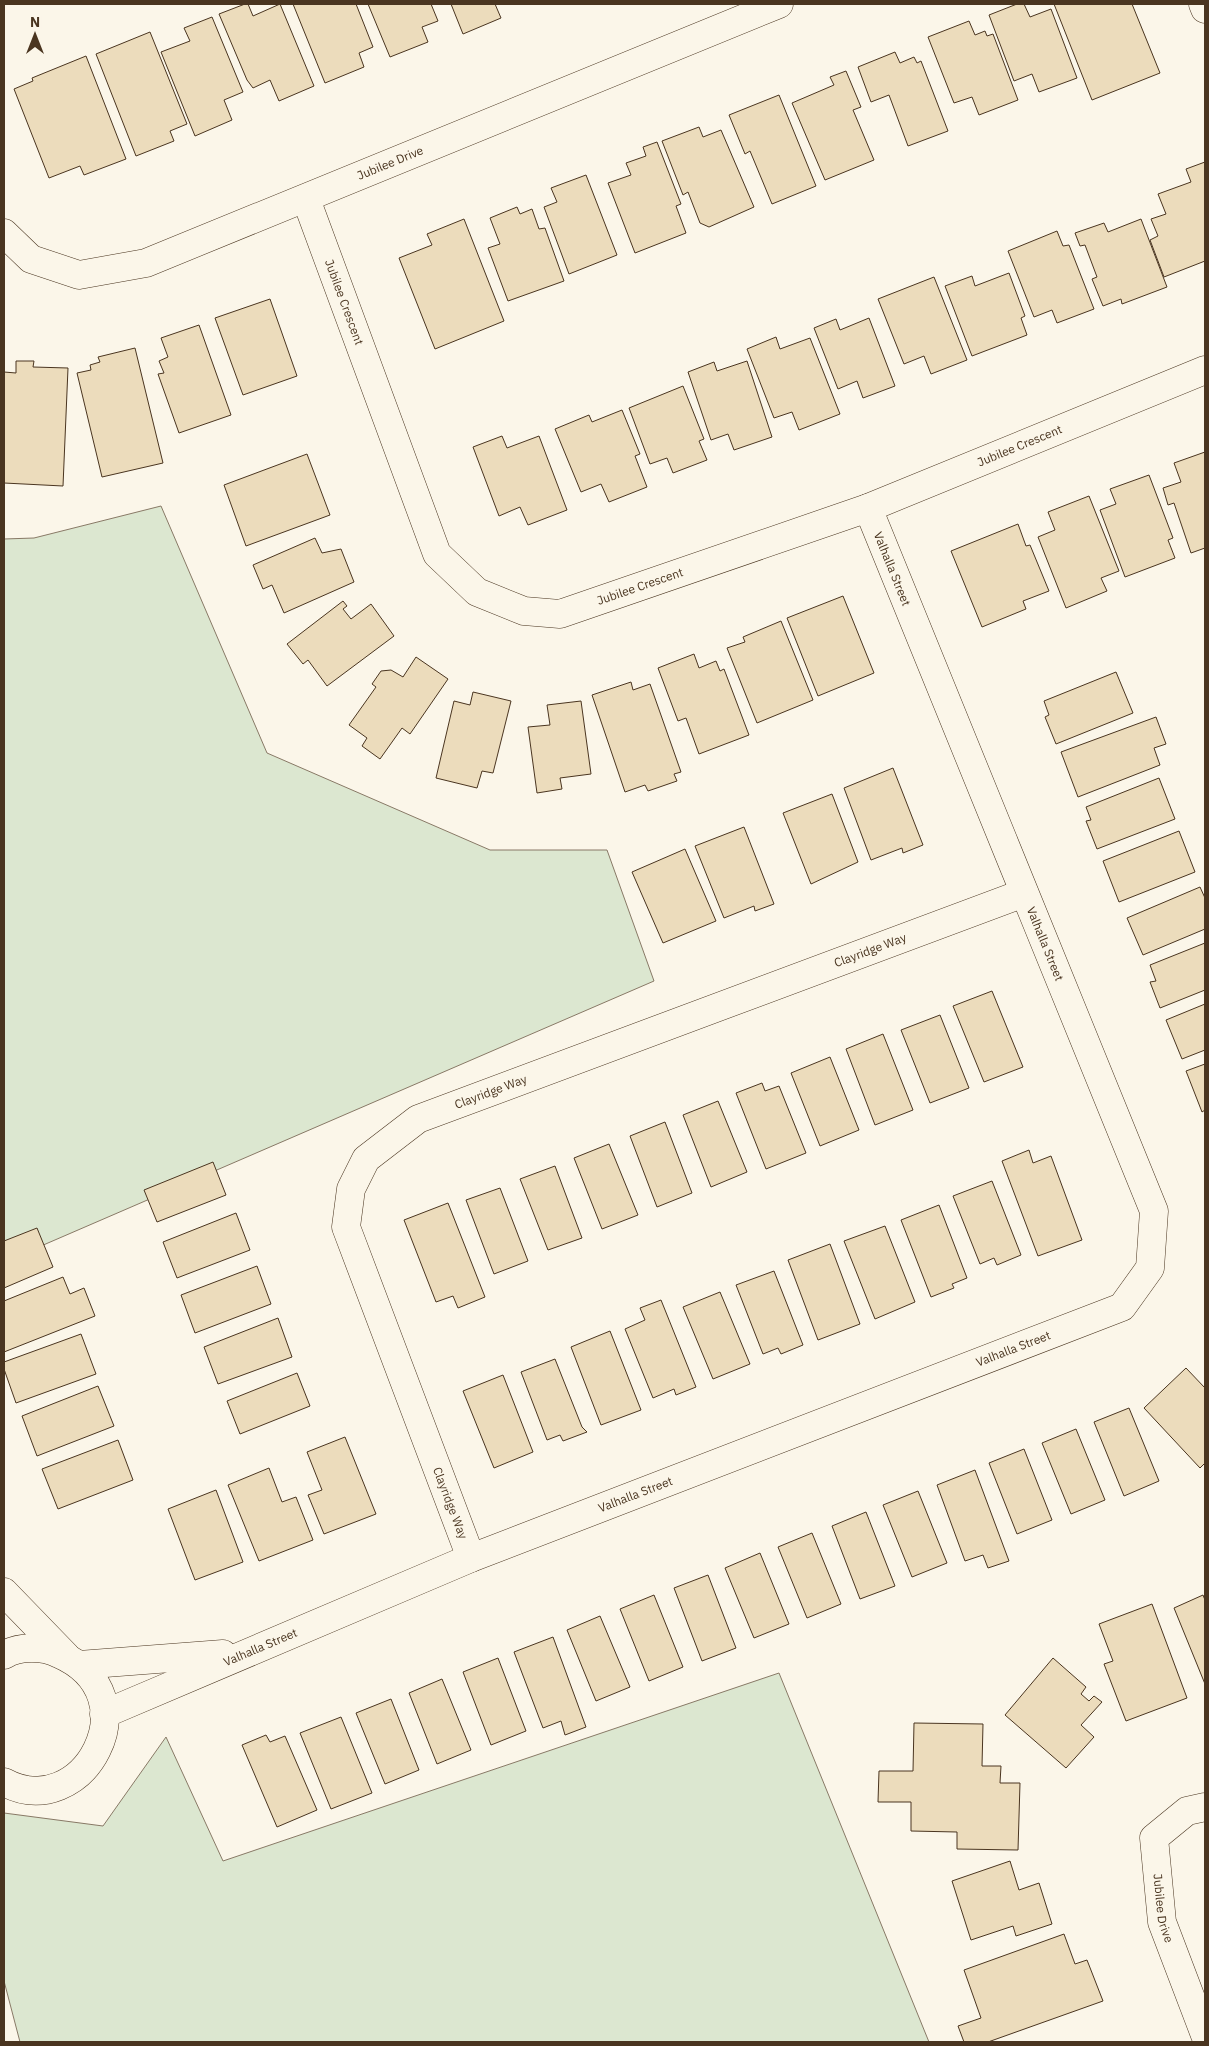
<svg xmlns="http://www.w3.org/2000/svg" width="1209" height="2046" font-family="'IBM Plex Sans',sans-serif">
<style>
.green{fill:#dce7d0;stroke:#887966}
.building{fill:#ecdcbc;stroke:#4a3520}
.lines{fill:none;stroke-linecap:round;stroke-linejoin:round}
.minor-casing{stroke:#4a3520;stroke-width:29}
.tertiary-casing{stroke:#4a3520;stroke-width:29}
.minor{stroke:#fbf6e9;stroke-width:28}
.tertiary{stroke:#fbf6e9;stroke-width:28}
.labels{text-anchor:middle;stroke-width:4;stroke-linejoin:round;paint-order:stroke}
.street-label{font-size:12px;fill:#4a3520;stroke:#fbf6e9}
</style>
<rect width="100%" height="100%" fill="#fbf6e9"/>
<g class="green">
<path d="M161,506L267,753L490,850H607L654,981L4,1262V539L34,538Z"/>
<path d="M779,1673L929,2042H20L4,1981V1813L103,1826L166,1737L223,1861Z"/>
</g>
<g class="building">
<path d="M245,4H248L253,16L280,4L314,86L279,101L270,80L253,88L247,80L219,14Z"/>
<path d="M293,4H356L373,47L359,53L364,67L325,83Z"/>
<path d="M368,4H431L438,21L422,27L428,42L390,57Z"/>
<path d="M451,4H495L501,18L463,34Z"/>
<path d="M1017,4H1024L1030,17L1051,9L1077,78L1039,92L1032,74L1014,81L989,15Z"/>
<path d="M1054,4H1132L1160,73L1092,100Z"/>
<path d="M212,17L243,92L224,100L232,120L195,136L161,52L190,41L184,28Z"/>
<path d="M969,21L975,35L985,31L987,36L993,34L1018,100L979,115L972,97L954,103L928,37Z"/>
<path d="M150,32L187,124L170,131L174,141L136,156L96,54Z"/>
<path d="M895,52L900,63L914,57L917,63L921,61L948,131L908,146L889,95L871,102L858,67Z"/>
<path d="M86,56L126,159L84,175L80,166L49,178L14,89L33,81L32,78Z"/>
<path d="M846,71L861,107L853,110L874,160L825,180L792,103L834,85L830,77Z"/>
<path d="M779,95L816,186L772,204L750,151L745,154L729,115Z"/>
<path d="M699,127L703,137L721,130L754,207L709,227L700,223L688,192L683,195L662,141Z"/>
<path d="M657,142L681,204L676,206L686,233L635,253L608,183L631,175L626,163L646,156L643,147Z"/>
<path d="M1205,162V261L1164,277L1150,240L1158,236L1151,219L1166,214L1158,194L1191,182L1186,169Z"/>
<path d="M586,175L617,255L569,274L544,207L557,202L551,188Z"/>
<path d="M517,207L520,214L532,209L539,229L545,228L564,281L508,301L488,248L500,244L490,218Z"/>
<path d="M464,219L504,321L435,349L399,258L432,245L427,234Z"/>
<path d="M1141,219L1167,287L1122,304L1121,299L1103,306L1092,279L1097,277L1085,245L1080,246L1075,233L1104,223L1108,232Z"/>
<path d="M1057,231L1063,246L1069,245L1094,309L1057,323L1052,310L1034,317L1008,251Z"/>
<path d="M1009,273L1025,316L1021,318L1027,335L972,356L945,286L972,276L975,286Z"/>
<path d="M934,277L967,360L931,374L924,356L904,364L878,299Z"/>
<path d="M270,299L297,376L243,395L215,318Z"/>
<path d="M869,318L895,386L863,398L857,381L838,389L814,328L836,319L840,330Z"/>
<path d="M199,325L231,415L179,433L158,374L164,373L159,361L168,357L161,338Z"/>
<path d="M776,337L780,349L810,338L840,414L799,430L792,412L774,418L747,349Z"/>
<path d="M135,348L163,463L102,477L77,373L91,370L90,365L100,362L98,357Z"/>
<path d="M16,361H34L33,367L68,368L63,486L4,483V372L16,373Z"/>
<path d="M747,361L772,437L734,450L728,434L711,440L688,372L714,362L717,371Z"/>
<path d="M683,386L704,439L699,441L707,460L673,473L667,458L650,464L629,408Z"/>
<path d="M622,410L640,454L635,456L647,487L609,502L601,484L581,492L555,429L589,415L592,422Z"/>
<path d="M502,436L507,448L539,436L567,510L528,525L520,507L499,516L473,447Z"/>
<path d="M1205,452V548L1191,553L1174,503L1168,505L1163,488L1181,482L1174,463Z"/>
<path d="M307,454L330,515L246,546L224,485Z"/>
<path d="M1149,475L1173,538L1168,540L1175,558L1125,577L1100,510L1116,504L1110,489Z"/>
<path d="M1089,496L1119,571L1101,578L1107,591L1066,608L1038,537L1055,530L1048,512Z"/>
<path d="M1018,524L1026,546L1030,545L1049,591L1023,601L1026,609L982,627L951,551Z"/>
<path d="M315,538L322,553L341,549L354,582L284,613L272,585L263,589L253,565Z"/>
<path d="M843,596L874,673L818,696L787,618Z"/>
<path d="M343,601L347,606L343,609L351,619L371,604L394,636L327,686L308,660L303,664L287,644Z"/>
<path d="M781,621L813,700L757,723L727,648L745,642L743,637Z"/>
<path d="M694,654L699,668L716,661L720,671L724,669L749,735L699,754L686,718L678,721L658,668Z"/>
<path d="M416,657L448,679L410,734L402,728L380,759L362,746L367,738L349,725L376,687L372,684L381,671L391,670L403,677Z"/>
<path d="M1116,672L1133,713L1056,744L1045,717L1049,715L1044,701Z"/>
<path d="M631,682L633,690L650,684L681,772L674,774L677,781L648,791L645,785L625,792L592,695Z"/>
<path d="M473,692L511,701L493,773L482,771L477,788L436,778L454,701L470,705Z"/>
<path d="M581,701L591,774L560,778L562,789L537,793L528,727L550,725L547,705Z"/>
<path d="M1156,717L1166,744L1154,748L1160,765L1078,797L1061,752Z"/>
<path d="M893,768L923,845L903,853L902,848L871,860L844,788Z"/>
<path d="M1159,778L1175,819L1097,849L1086,821L1091,820L1086,807Z"/>
<path d="M832,794L858,862L811,884L783,813Z"/>
<path d="M744,827L774,904L755,911L754,906L724,918L695,846Z"/>
<path d="M1179,831L1195,872L1119,902L1103,861Z"/>
<path d="M685,849L716,921L663,943L632,872Z"/>
<path d="M1200,887L1205,898V929L1143,955L1127,918Z"/>
<path d="M1205,943V990L1160,1008L1150,982L1156,981L1150,965Z"/>
<path d="M992,991L1023,1067L984,1082L953,1006Z"/>
<path d="M1205,1004V1050L1182,1059L1166,1020Z"/>
<path d="M940,1015L969,1088L930,1103L901,1030Z"/>
<path d="M883,1034L913,1110L875,1125L846,1049Z"/>
<path d="M830,1057L859,1130L820,1146L791,1073Z"/>
<path d="M1205,1064V1110L1202,1112L1186,1071Z"/>
<path d="M762,1083L765,1091L779,1086L806,1153L766,1169L736,1093Z"/>
<path d="M718,1101L747,1172L711,1187L683,1115Z"/>
<path d="M665,1122L692,1193L657,1207L630,1136Z"/>
<path d="M609,1144L638,1215L602,1229L574,1158Z"/>
<path d="M1029,1150L1033,1163L1051,1156L1082,1240L1038,1256L1002,1161Z"/>
<path d="M213,1162L226,1195L157,1222L144,1190Z"/>
<path d="M555,1166L582,1238L548,1250L520,1179Z"/>
<path d="M992,1181L1021,1255L997,1265L994,1258L980,1264L953,1196Z"/>
<path d="M500,1188L528,1261L494,1274L466,1200Z"/>
<path d="M448,1203L485,1297L458,1308L453,1296L436,1302L404,1220Z"/>
<path d="M939,1205L967,1278L952,1284L954,1288L931,1297L901,1220Z"/>
<path d="M236,1213L250,1250L177,1278L163,1242Z"/>
<path d="M885,1226L915,1302L875,1319L844,1241Z"/>
<path d="M37,1228L53,1267L4,1288V1241Z"/>
<path d="M830,1244L860,1324L818,1340L788,1260Z"/>
<path d="M257,1266L271,1304L195,1333L181,1295Z"/>
<path d="M774,1271L803,1345L781,1354L778,1348L763,1354L736,1285Z"/>
<path d="M63,1277L70,1294L84,1288L95,1316L4,1352V1301Z"/>
<path d="M720,1292L750,1364L713,1379L683,1307Z"/>
<path d="M661,1300L696,1387L676,1395L674,1389L653,1398L625,1329L645,1320L640,1308Z"/>
<path d="M278,1318L292,1357L218,1384L204,1347Z"/>
<path d="M610,1331L641,1410L601,1425L571,1347Z"/>
<path d="M81,1334L96,1374L16,1403L4,1369V1362Z"/>
<path d="M555,1359L582,1427L587,1432L563,1441L560,1435L547,1440L521,1372Z"/>
<path d="M1186,1368L1205,1388V1463L1200,1468L1144,1408Z"/>
<path d="M297,1373L310,1406L240,1434L227,1401Z"/>
<path d="M503,1375L533,1452L494,1468L463,1391Z"/>
<path d="M98,1386L114,1426L37,1456L22,1416Z"/>
<path d="M1129,1408L1159,1481L1124,1496L1094,1422Z"/>
<path d="M1076,1429L1105,1500L1071,1514L1042,1443Z"/>
<path d="M345,1437L376,1514L324,1534L308,1495L322,1490L307,1452Z"/>
<path d="M118,1440L133,1480L58,1509L42,1469Z"/>
<path d="M1024,1449L1052,1520L1017,1534L989,1463Z"/>
<path d="M269,1468L282,1502L296,1497L313,1540L259,1561L228,1485Z"/>
<path d="M975,1470L1009,1561L988,1568L983,1555L965,1561L937,1485Z"/>
<path d="M216,1490L243,1562L195,1580L168,1509Z"/>
<path d="M918,1491L947,1563L912,1577L883,1505Z"/>
<path d="M866,1512L895,1586L860,1599L832,1526Z"/>
<path d="M812,1533L841,1604L807,1618L778,1547Z"/>
<path d="M760,1553L789,1624L754,1638L725,1568Z"/>
<path d="M708,1575L736,1648L702,1661L674,1588Z"/>
<path d="M654,1595L683,1667L649,1681L620,1609Z"/>
<path d="M1203,1595L1205,1600V1684L1174,1608Z"/>
<path d="M1152,1604L1187,1698L1126,1721L1104,1664L1113,1661L1099,1624Z"/>
<path d="M600,1616L630,1687L596,1701L567,1630Z"/>
<path d="M553,1637L586,1727L565,1735L561,1721L543,1728L514,1652Z"/>
<path d="M498,1658L526,1731L491,1745L463,1672Z"/>
<path d="M1053,1658L1086,1687L1081,1694L1089,1701L1094,1696L1102,1702L1081,1725L1094,1737L1066,1768L1005,1715Z"/>
<path d="M442,1679L471,1750L437,1764L409,1693Z"/>
<path d="M391,1699L419,1770L385,1784L356,1713Z"/>
<path d="M341,1717L372,1793L331,1809L300,1733Z"/>
<path d="M914,1723L983,1724L982,1766H1001L1000,1783H1020L1018,1850L957,1849V1832L911,1831V1802H878L879,1771H913Z"/>
<path d="M266,1735L270,1742L285,1736L317,1810L277,1827L242,1745Z"/>
<path d="M1010,1861L1019,1890L1039,1883L1052,1924L1016,1936L1013,1926L971,1940L952,1881Z"/>
<path d="M1064,1934L1075,1964L1087,1960L1103,2001L988,2042H964L958,2026L981,2018L964,1970Z"/>
</g>
<g class="lines">
<defs>
<g id="minor">
<path d="M1203,4L1205,9"/>
<path id="s1" d="M306,199L437,554L477,592L524,611L560,614L868,508L1205,370"/>
<path id="s2" d="M4,233L31,259L79,275L146,263L779,4"/>
<path id="s3" d="M471,1558L346,1227L351,1189L366,1159L418,1119L1024,893"/>
<path d="M79,1665L223,1654"/>
<path id="s4" d="M104,1714L471,1558L1122,1307L1150,1268L1154,1211L868,508"/>
<path id="s5" d="M1205,1807L1187,1811L1154,1838L1162,1922L1205,2035"/>
</g>
<g id="tertiary">
<path d="M4,1592L66,1656"/>
<path d="M4,1655C19,1646 43,1646 59,1654C155,1696 82,1825 4,1782"/>
</g>
</defs>
<use href="#minor" class="minor-casing"/>
<use href="#tertiary" class="tertiary-casing"/>
<use href="#minor" class="minor"/>
<use href="#tertiary" class="tertiary"/>
</g>
<g class="labels">
<g class="street-label">
<text dy="4" stroke="none"><textPath href="#s2" startOffset="420">Jubilee Drive</textPath></text>
<text dy="4" stroke="none"><textPath href="#s1" startOffset="110">Jubilee Crescent</textPath></text>
<text dy="4" stroke="none"><textPath href="#s1" startOffset="1010">Jubilee Crescent</textPath></text>
<text transform="translate(892 569) rotate(68)" y="4">Valhalla Street</text>
<text dy="4" stroke="none"><textPath href="#s1" startOffset="605">Jubilee Crescent</textPath></text>
<text transform="translate(1045 944) rotate(68)" y="4">Valhalla Street</text>
<text dy="4" stroke="none"><textPath href="#s3" startOffset="974">Clayridge Way</textPath></text>
<text dy="4" stroke="none"><textPath href="#s3" startOffset="569">Clayridge Way</textPath></text>
<text dy="4" stroke="none"><textPath href="#s4" startOffset="980">Valhalla Street</textPath></text>
<text dy="4" stroke="none"><textPath href="#s4" startOffset="575">Valhalla Street</textPath></text>
<text transform="translate(450 1503) rotate(69)" y="4">Clayridge Way</text>
<text dy="4" stroke="none"><textPath href="#s4" startOffset="170">Valhalla Street</textPath></text>
<text dy="4" stroke="none"><textPath href="#s5" startOffset="132">Jubilee Drive</textPath></text>
</g>
</g>
<rect width="1209" height="2046" fill="none" stroke="#4a3520" stroke-width="10"/>
<g transform="translate(35 35)" stroke="#fbf6e9" stroke-width="4" paint-order="stroke">
<path d="M0-4L9 19L0 12L-9 19Z" fill="#4a3520"/>
<text y="-8" font-size="14" font-weight="bold" text-anchor="middle" fill="#4a3520">N</text>
</g>
</svg>
